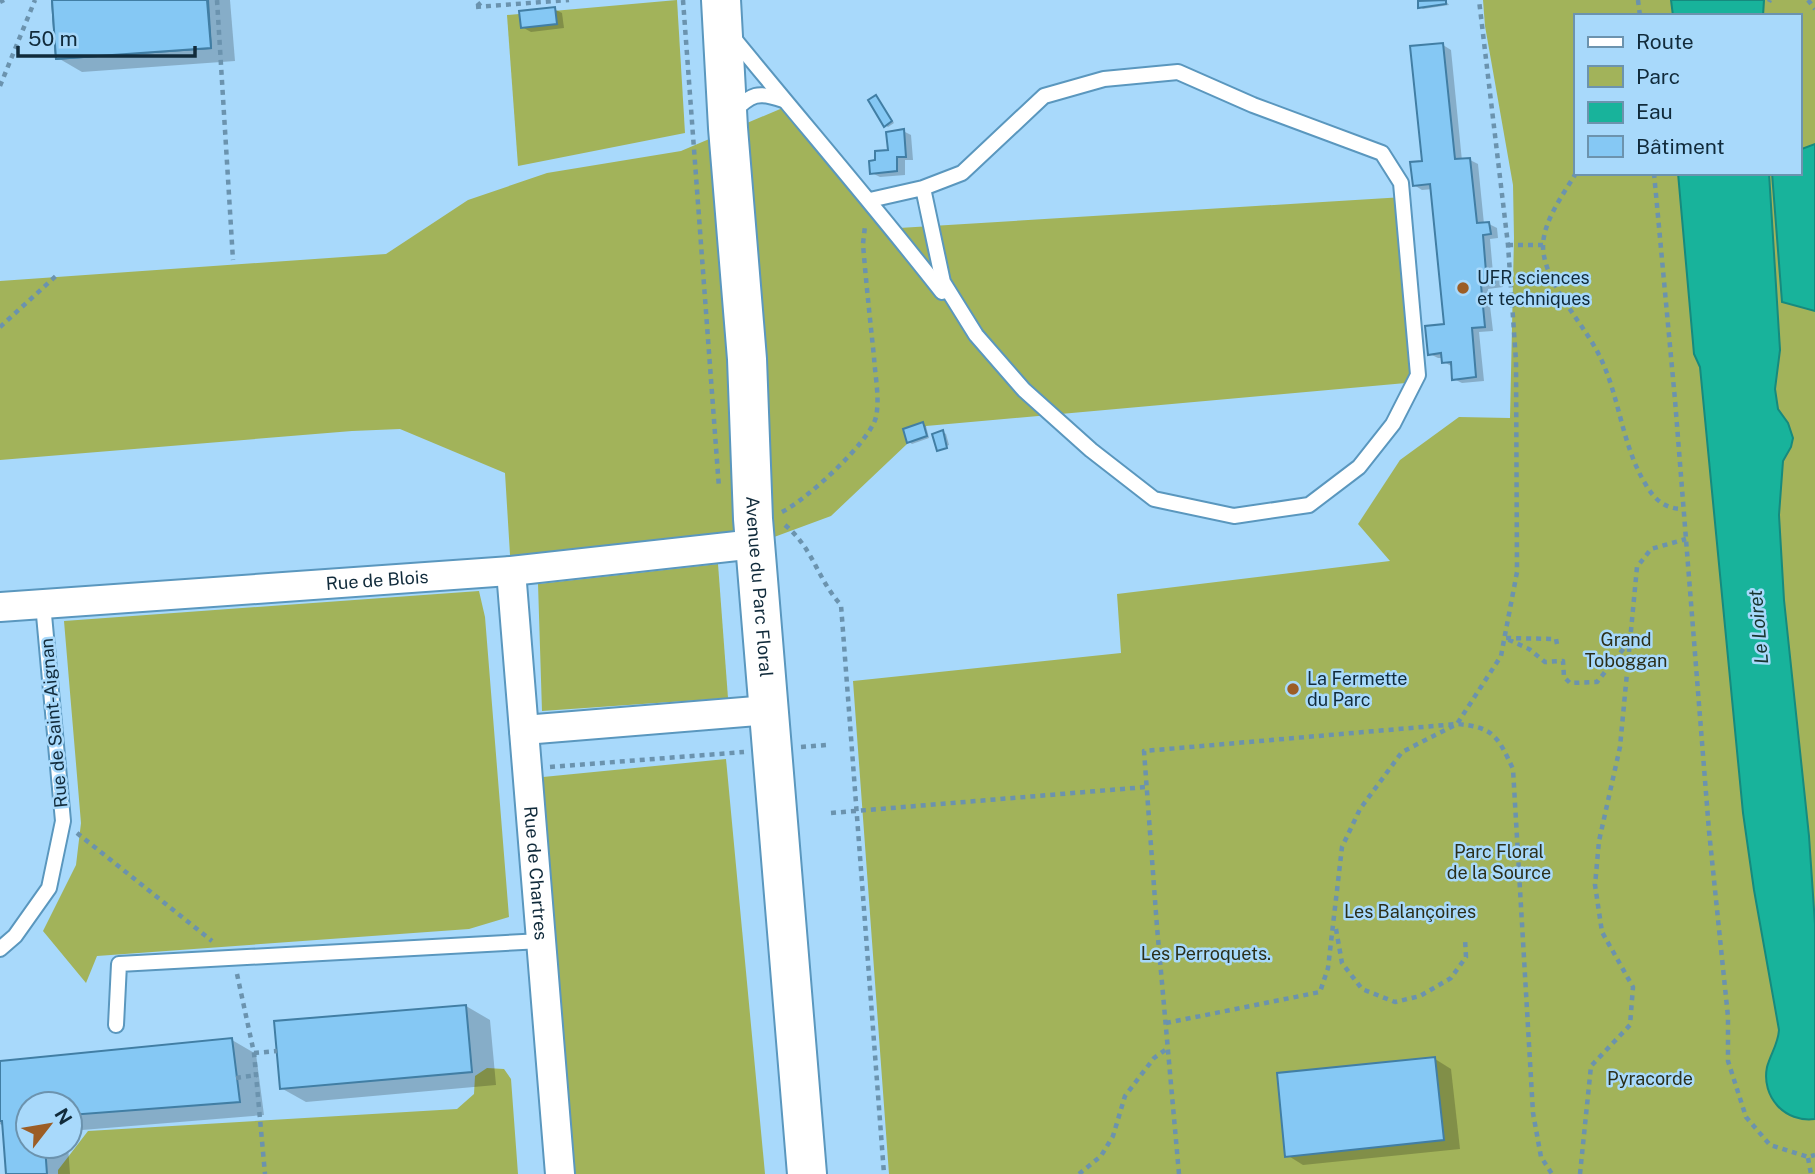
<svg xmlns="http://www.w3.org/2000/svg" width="1815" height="1174" font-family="'Public Sans',sans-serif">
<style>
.green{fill:#a2b35a;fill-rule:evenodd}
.water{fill:#18b39b;stroke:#168a7e;stroke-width:2}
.shadow{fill:#0003}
.building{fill:#85c8f4;stroke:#417ea4;stroke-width:2}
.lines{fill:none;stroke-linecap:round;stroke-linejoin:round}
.lane-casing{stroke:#5a97be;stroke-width:18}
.street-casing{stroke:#5a97be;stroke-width:32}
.secondary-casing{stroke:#5a97be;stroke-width:42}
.path{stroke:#6b93ae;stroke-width:4.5;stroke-dasharray:5 5;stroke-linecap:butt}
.lane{stroke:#fff;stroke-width:14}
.street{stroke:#fff;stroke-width:28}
.secondary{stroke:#fff;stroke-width:38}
.poi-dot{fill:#9c5d25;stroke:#a8d9fb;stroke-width:2.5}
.labels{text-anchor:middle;stroke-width:5;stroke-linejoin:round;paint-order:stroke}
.poi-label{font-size:18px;fill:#112b3b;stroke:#a8d9fb;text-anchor:start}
.street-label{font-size:18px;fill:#112b3b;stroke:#a8d9fb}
.park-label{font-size:18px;fill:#2b2f1a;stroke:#a8d9fb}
.water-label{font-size:19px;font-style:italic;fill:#19352f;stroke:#a8d9fb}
</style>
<rect width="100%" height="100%" fill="#a8d9fb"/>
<g class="green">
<path d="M677,0L685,133L518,166L507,15Z"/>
<path d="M1483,0H1815V1174H889L853,681L1121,653L1117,594L1390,561L1358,524L1400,460L1459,417L1510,418L1514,238L1513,185L1485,26ZM1575,16H1799V173H1575Z"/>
<path d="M792,104L899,228L1404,197L1417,382L926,426L831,516L755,544L511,571L505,473L400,429L352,431L0,460V281L386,254L468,200L547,173L681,151Z"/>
<path d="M718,564L728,698L542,711L538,584Z"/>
<path d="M479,591L485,617L509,917L469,929L97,956L86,983L43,931L76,865L81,823L64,621Z"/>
<path d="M726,759L765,1174H571L543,777Z"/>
<path d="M487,1068L504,1069L511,1079L518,1174H58V1170L88,1131L457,1109L474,1094L475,1076Z"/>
</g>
<g class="water">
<path d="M1671,0H1764L1763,16H1673Z"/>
<path d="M1815,144V311L1782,302L1772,173H1799V150Z"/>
<path d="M1678,173H1769L1780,350L1775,389L1778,409L1788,423L1793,438L1791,447L1783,461L1779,515L1784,600L1809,836L1815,924V1119C1785,1123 1761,1097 1767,1067C1771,1053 1778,1044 1779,1030L1754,890L1743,813L1700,367L1694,354Z"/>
</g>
<g class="shadow">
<path d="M54,0H230L235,61L82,72L58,58Z"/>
<path d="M1446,1L1449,5L1423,9L1420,7Z"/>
<path d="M554,9L562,13L564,28L531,32L522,27Z"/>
<path d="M1443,45L1451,50L1462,161L1470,160L1478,164L1484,224H1489L1497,228L1498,238L1490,239L1493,273L1502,278L1503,287L1488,289L1493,331L1479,332L1484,381L1462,383L1454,379L1453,367L1444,362V358H1438L1430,354L1446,326L1433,189L1422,190L1414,185L1424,162Z"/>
<path d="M876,97L894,123L888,127L885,125Z"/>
<path d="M903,131L911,135L913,160H905V175L880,177L872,173L877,162L890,151Z"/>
<path d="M922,424L926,426L929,438L912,444L909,442Z"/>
<path d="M943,432L946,434L949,445L939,449Z"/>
<path d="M466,1006L490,1020L496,1085L306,1102L281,1088Z"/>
<path d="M232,1040L256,1054L264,1115L70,1131V1104H28V1146H68L70,1174H8L5,1127L0,1124V1062Z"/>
<path d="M1435,1059L1451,1069L1460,1149L1303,1165L1287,1155Z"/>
</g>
<g class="building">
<path d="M52,0H208L211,48L56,59Z"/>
<path d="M52,0H207L211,48L56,59Z"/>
<path d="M1446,0V4L1418,8V1Z"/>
<path d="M555,7L557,24L521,28L519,11Z"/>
<path d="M1443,43L1455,159L1470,158L1477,223L1489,222L1491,234L1483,235L1486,272L1494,271L1495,283L1481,285L1485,327L1472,328L1476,377L1452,380L1451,362L1442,363L1441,353L1428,355L1425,326L1444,324L1430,184L1413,186L1410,162L1422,161L1410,46Z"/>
<path d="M876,95L892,121L884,127L868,100Z"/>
<path d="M904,129L906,157H897V171L870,174L869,161L875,160V151L888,150L886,132Z"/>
<path d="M923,422L927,436L907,443L903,429Z"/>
<path d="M943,430L947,448L937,451L932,434Z"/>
<path d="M466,1005L472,1072L280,1089L274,1021Z"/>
<path d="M232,1038L240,1102L70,1115V1104H28V1146H45L47,1174H6L2,1121H0V1061Z"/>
<path d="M1435,1057L1444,1140L1285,1157L1277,1073Z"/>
</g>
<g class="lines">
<defs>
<g id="lane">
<path d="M731,35C801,121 874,205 942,292"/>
<path d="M733,112C751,94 758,91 783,100"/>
<path d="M870,200L923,188L962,173L1044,96L1104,79L1178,72L1253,105L1382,153L1401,183L1418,375L1393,424L1359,467L1309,505L1234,516L1154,499L1091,450L1024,390L976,335L943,282L923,188"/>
<path d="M0,949L15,936L49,888L63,821L43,604"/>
<path d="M116,1025L119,964L542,941"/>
</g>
<g id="street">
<path id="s1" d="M511,571L560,1174"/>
<path id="s2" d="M0,607L511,571L755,544"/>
<path d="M524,730L769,710"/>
</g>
<g id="secondary">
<path id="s3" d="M721,0L728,128L747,359L753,519L807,1174"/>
</g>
</defs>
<use href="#lane" class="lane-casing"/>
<use href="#street" class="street-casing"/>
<use href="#secondary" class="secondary-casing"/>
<g class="path">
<path d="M217,0L233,260"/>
<path d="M683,0L719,488"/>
<path d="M1638,0L1640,16"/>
<path d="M1808,0L1815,9"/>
<path d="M0,2L4,0"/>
<path d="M1769,2L1770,0"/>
<path d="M477,6L484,0"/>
<path d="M476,7L569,0"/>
<path d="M0,86L35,0"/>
<path d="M1576,173C1562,197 1538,227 1544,256C1551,292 1586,326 1601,359C1620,399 1622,446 1646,485C1655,500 1665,509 1683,509"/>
<path d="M1654,173L1675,400L1709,831L1728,1017V1061L1746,1117L1770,1145L1808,1157L1815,1155"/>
<path d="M1508,245H1544"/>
<path d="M0,327L57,275"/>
<path d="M782,512C806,500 870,442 876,417C880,398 875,376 874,357C870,319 866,282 863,244L865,226"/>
<path d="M785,525C814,549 817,579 841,605L884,1174"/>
<path d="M1557,644L1556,639L1505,638L1529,649L1545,662L1563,661L1564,677L1570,683L1597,682L1629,642"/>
<path d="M801,747L826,745"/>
<path d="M550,767L744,752"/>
<path d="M831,813L1146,787"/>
<path d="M77,833L212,941"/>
<path d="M1336,929L1342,963L1362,989L1395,1002L1420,996L1451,978L1466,957L1465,939"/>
<path d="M237,974L254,1053L265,1174"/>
<path d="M1166,1023L1320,992L1328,968L1342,847L1360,809L1402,752L1457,724L1501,656L1517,572L1516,361L1508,245L1479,0"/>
<path d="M254,1053L277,1051"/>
<path d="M236,1078L257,1075"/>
<path d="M1808,1158L1811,1174"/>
<path d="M1079,1174L1101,1156L1113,1136L1125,1096L1154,1058L1168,1048"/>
<path d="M1179,1174L1157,927L1144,751L1457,724C1494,727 1498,737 1513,769L1533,1113L1541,1157L1552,1174"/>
<path d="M1580,1174L1591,1066L1630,1025L1633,987L1602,932L1595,885L1599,841L1620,747L1637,567L1651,549L1686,539"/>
</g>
<use href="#lane" class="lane"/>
<use href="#street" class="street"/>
<use href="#secondary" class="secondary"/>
</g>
<g class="poi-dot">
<circle cx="1463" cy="288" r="7"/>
<circle cx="1293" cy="689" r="7"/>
</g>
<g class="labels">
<g class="poi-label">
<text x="1477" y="284">UFR sciences<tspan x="1477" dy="21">et techniques</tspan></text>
<text x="1307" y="685">La Fermette<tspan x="1307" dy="21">du Parc</tspan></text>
</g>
<g class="street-label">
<text dy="6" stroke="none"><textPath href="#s2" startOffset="378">Rue de Blois</textPath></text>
<text dy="6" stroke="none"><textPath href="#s3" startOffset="588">Avenue du Parc Floral</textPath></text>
<text transform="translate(54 723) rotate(-95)" y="6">Rue de Saint-Aignan</text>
<text dy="6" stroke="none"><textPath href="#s1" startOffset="303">Rue de Chartres</textPath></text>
</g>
<g class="park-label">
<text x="1626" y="646">Grand<tspan x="1626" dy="21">Toboggan</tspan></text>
<text x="1499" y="858">Parc Floral<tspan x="1499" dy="21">de la Source</tspan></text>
<text x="1410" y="918">Les Balançoires</text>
<text x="1206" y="960">Les Perroquets.</text>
<text x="1650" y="1085">Pyracorde</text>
</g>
<g class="water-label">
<text transform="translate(1758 627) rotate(-95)" y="7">Le Loiret</text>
</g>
</g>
<rect x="1574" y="14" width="228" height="161" fill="#a8d9fb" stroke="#6c93ae" stroke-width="2"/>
<rect x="1588" y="37" width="35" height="10" fill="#ffffff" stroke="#6c93ae" stroke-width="2"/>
<text x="1636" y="49" font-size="21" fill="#112b3b">Route</text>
<rect x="1588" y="66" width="35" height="21" fill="#a2b35a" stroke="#6c93ae" stroke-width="2"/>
<text x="1636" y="84" font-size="21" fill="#112b3b">Parc</text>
<rect x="1588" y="102" width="35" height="21" fill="#18b39b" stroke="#6c93ae" stroke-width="2"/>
<text x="1636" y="119" font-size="21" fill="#112b3b">Eau</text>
<rect x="1588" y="136" width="35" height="21" fill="#85c8f4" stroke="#6c93ae" stroke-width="2"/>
<text x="1636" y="154" font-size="21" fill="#112b3b">Bâtiment</text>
<g transform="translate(49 1125) rotate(59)"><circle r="33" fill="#a8d9fb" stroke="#6c93ae" stroke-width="2"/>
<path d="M0-5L12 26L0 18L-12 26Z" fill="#9c5d25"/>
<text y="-10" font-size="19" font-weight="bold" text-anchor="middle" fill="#112b3b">N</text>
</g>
<path d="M18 46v10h177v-10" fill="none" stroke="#112b3b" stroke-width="3.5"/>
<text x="28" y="46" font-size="21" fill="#112b3b" stroke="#a8d9fb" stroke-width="5" paint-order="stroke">50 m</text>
</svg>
